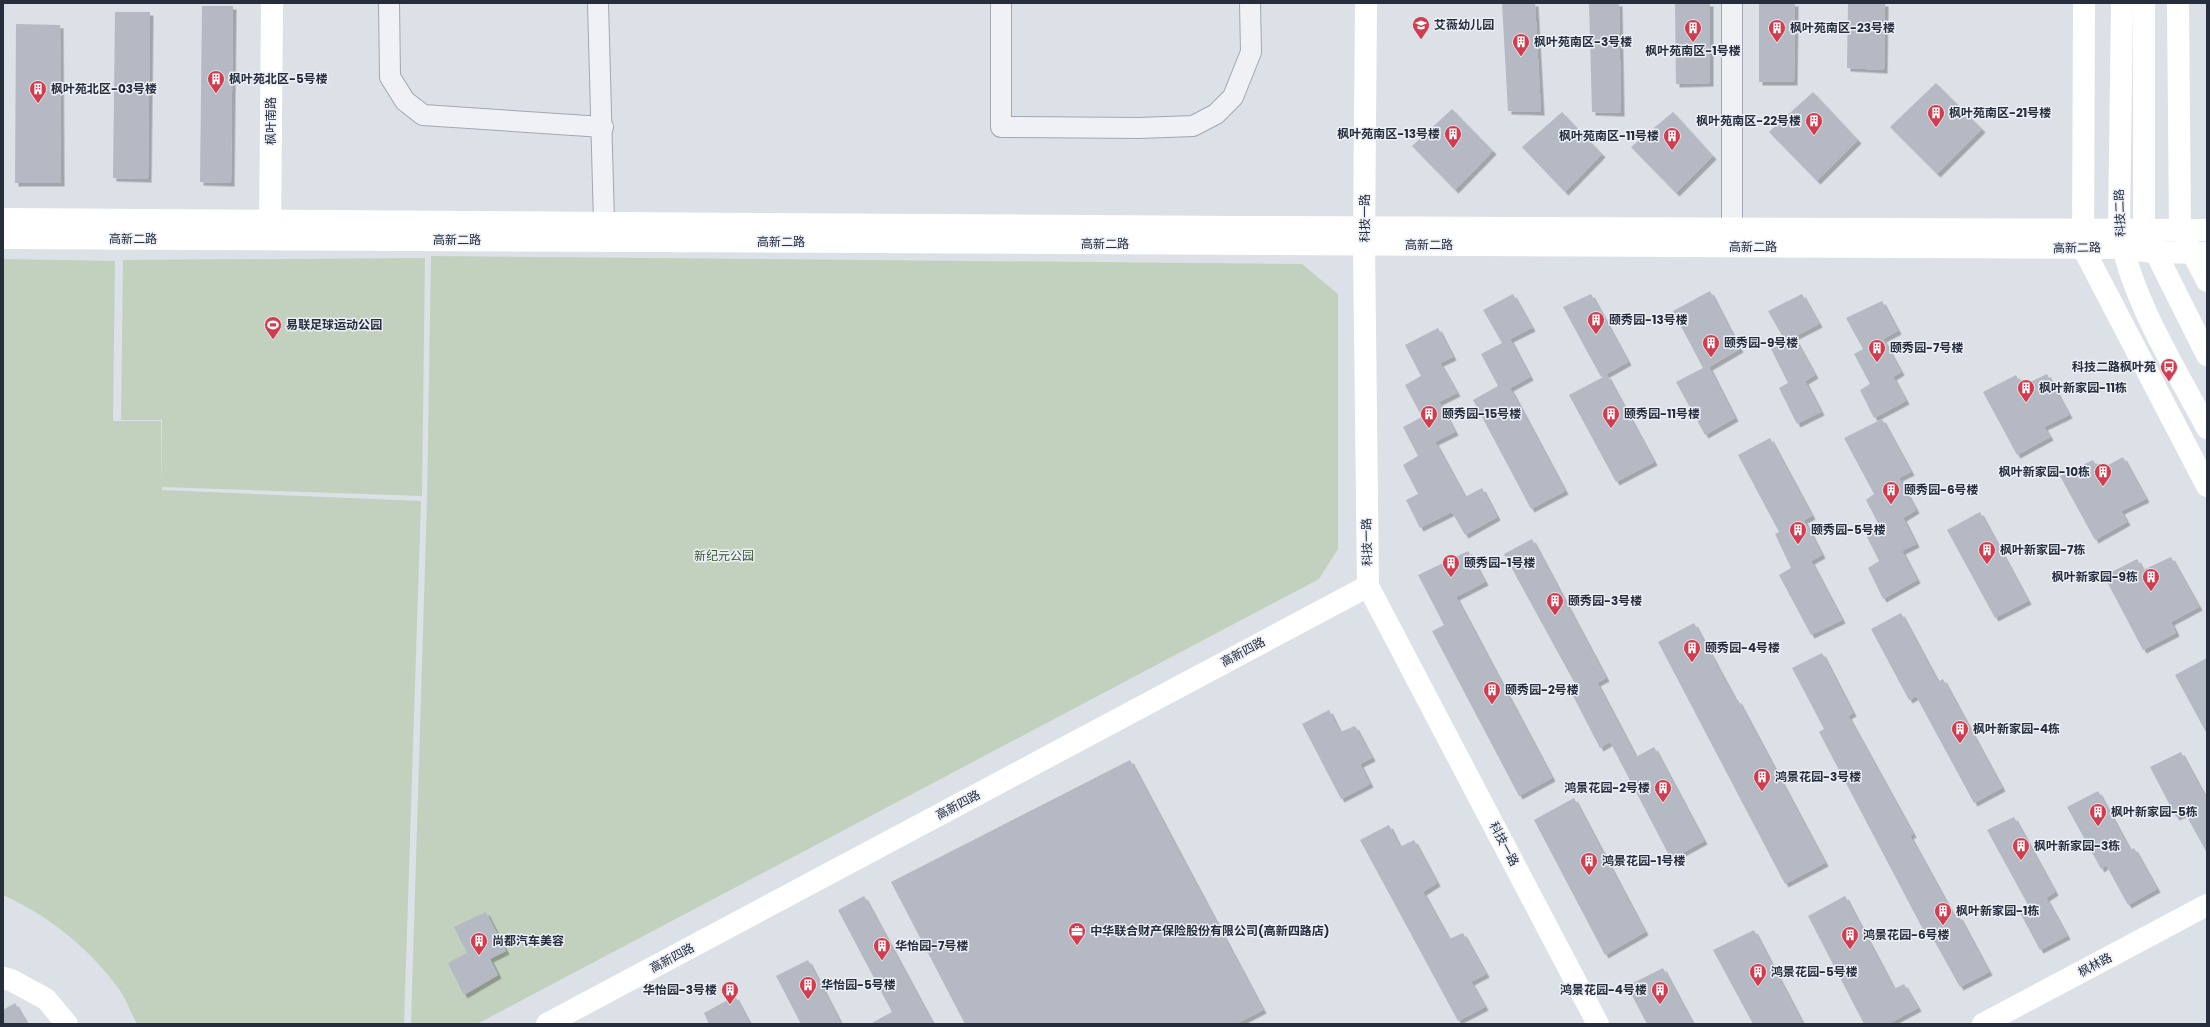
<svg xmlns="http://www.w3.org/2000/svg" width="2210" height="1027" font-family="Poppins,'Noto Sans SC',sans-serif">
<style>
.green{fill:#c2d1bd}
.building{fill:#b4b9c4;filter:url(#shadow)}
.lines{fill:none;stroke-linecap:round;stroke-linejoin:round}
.street-casing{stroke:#a2a7b1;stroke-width:22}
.street{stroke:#eff1f5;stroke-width:20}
.secondary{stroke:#fff;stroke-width:22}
.labels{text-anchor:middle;stroke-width:3;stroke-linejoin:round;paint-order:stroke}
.poi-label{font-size:12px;font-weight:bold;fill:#262e3e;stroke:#eceff5;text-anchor:start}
.street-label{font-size:12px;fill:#262e3e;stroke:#eceff5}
.park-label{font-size:12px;fill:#395a33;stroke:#eceff5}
</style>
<defs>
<filter id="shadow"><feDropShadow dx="3.5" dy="3.5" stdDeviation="0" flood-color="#0004"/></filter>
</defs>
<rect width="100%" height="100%" fill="#dce0e7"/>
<g class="green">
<path d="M431,256L1302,264L1338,294V549L1319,579L477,1024H411L427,500Z"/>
<path d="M425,258L422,496L162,487V420H121L123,260Z"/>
<path d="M3,259L115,261L113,421H161L162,490L421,501L404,1024H137C131,1013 126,999 119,989C90,949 48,915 3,895Z"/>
</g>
<g class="building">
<path d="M1502,3H1535L1541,112L1508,111Z"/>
<path d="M1589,3H1619L1621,113L1592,112Z"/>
<path d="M1675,3H1710V83L1676,84Z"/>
<path d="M1759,3H1795L1794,82H1759Z"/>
<path d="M1848,3H1885L1884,70L1847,68Z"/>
<path d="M202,6H233L231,183L200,182Z"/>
<path d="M115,12H150L148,179L113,178Z"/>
<path d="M16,24L60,25L61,183H15Z"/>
<path d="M1936,83L1982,129L1937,174L1890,127Z"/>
<path d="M1813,92L1858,140L1817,181L1769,132Z"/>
<path d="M1452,109L1493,151L1455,190L1412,146Z"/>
<path d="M1562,112L1602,154L1565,192L1522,147Z"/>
<path d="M1673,112L1713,156L1676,193L1631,147Z"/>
<path d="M1710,291L1740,349L1709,367L1735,418L1705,435L1676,382L1703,368L1673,311Z"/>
<path d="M1513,294L1532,328L1510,339L1530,377L1510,388L1565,491L1531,509L1473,400L1498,386L1481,354L1502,343L1483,310Z"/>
<path d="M1591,294L1628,362L1601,377L1563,307Z"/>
<path d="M1802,294L1819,324L1794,337L1815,375L1805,381L1821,412L1797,424L1779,388L1788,383L1771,349L1785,341L1768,311Z"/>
<path d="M1882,301L1898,331L1883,339L1901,372L1893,377L1906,401L1874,418L1860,390L1870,384L1854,354L1863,349L1846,318Z"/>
<path d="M1438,328L1453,357L1440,363L1457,393L1439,402L1455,432L1435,442L1465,497L1482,488L1497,517L1465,535L1452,512L1420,528L1406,500L1418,494L1403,465L1418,456L1403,427L1422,417L1405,385L1421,376L1405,345Z"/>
<path d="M2047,374L2069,415L2044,427L2050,437L2017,455L1983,392L2016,375L2022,386Z"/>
<path d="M1607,375L1654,462L1616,482L1569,395Z"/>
<path d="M1882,419L1911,472L1899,478L1916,510L1903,518L1916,544L1902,551L1917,580L1883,599L1868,568L1879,561L1866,535L1880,527L1866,500L1874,494L1844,438Z"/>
<path d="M1770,438L1812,516L1804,520L1822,555L1811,561L1842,620L1811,635L1779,575L1791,568L1775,534L1779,532L1738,455Z"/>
<path d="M2123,457L2146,499L2121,511L2127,522L2095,540L2060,476L2093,460L2099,470Z"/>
<path d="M1980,512L2028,601L1995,618L1947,530Z"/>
<path d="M1532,539L1606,678L1597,683L1636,757L1654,747L1704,841L1671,859L1610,742L1600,748L1572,694L1579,691L1504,554Z"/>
<path d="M1468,551L1485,582L1456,597L1552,778L1519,796L1432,631L1444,625L1418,575Z"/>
<path d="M2171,557L2199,607L2171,622L2176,633L2143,650L2104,576L2137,559L2143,570Z"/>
<path d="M1901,613L1938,682L1943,679L2002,788L1974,803L1916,696L1909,700L1871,629Z"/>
<path d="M1694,623L1736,701L1738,700L1825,863L1785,884L1658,642Z"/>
<path d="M1822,653L1853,713L1848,716L1913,834L1910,836L1955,918L1959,916L1989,972L1960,987L1931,935L1927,937L1819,732L1824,729L1792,668Z"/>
<path d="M2207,658V734L2175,675Z"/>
<path d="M1329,710L1340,732L1355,726L1372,758L1360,764L1370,784L1341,799L1302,724Z"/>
<path d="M2181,752L2207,800V853L2185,813L2176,817L2150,767Z"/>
<path d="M1130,760L1263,1010L1236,1024H965L891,882Z"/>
<path d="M2098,791L2130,850L2134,848L2157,889L2128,905L2106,865L2101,869L2067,807Z"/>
<path d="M1574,798L1645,932L1605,955L1534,820Z"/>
<path d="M2014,817L2055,892L2046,898L2067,936L2040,950L2019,911L2028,905L1987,830Z"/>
<path d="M1389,825L1400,847L1414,840L1437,883L1423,892L1449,939L1463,933L1486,974L1471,982L1485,1007L1458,1021L1360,840Z"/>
<path d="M864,896L933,1024H870L892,1012L838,910Z"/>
<path d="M1845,896L1894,989L1904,984L1918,1008L1888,1024H1864L1808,916Z"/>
<path d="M486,912L506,951L490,959L498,975L464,995L448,963L467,953L454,927Z"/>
<path d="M1754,930L1803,1024H1753L1713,950Z"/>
<path d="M808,960L841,1024H801L776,976Z"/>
<path d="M1663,968L1693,1024H1647L1627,986Z"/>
<path d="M735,996L750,1024H709L704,1013Z"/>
<path d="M15,1003L27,1024H3V1010Z"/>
</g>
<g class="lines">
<defs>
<g id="street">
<path d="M389,3L390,77L405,101L423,115L603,127"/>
<path d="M598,3L604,223"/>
<path d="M1001,3V127L1139,128L1193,126L1216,114L1233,97L1251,52L1250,3"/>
<path d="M1732,245V3"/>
</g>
</defs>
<use href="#street" class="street-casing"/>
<use href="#street" class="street"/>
<g class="secondary">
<path d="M1366,3L1364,245L1368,586L1598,1024"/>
<path d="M2084,3L2083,248L2207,486"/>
<path d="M2122,3L2119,229C2131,299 2174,366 2207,428"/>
<path d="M2144,3V229L2207,355"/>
<path d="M2178,3L2180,229L2207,281"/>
<path d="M3,219L1239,227L2207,230"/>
<path d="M270,236L272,3"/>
<path d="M3,238L2122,248L2154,252L2207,253"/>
<path d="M3,978L11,980L46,999L67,1024"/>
<path d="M547,1024L1368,586"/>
<path d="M1983,1024L2207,905"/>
</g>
</g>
<defs>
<symbol id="school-pin" viewBox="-11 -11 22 30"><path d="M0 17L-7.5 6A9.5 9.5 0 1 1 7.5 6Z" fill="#d13c4e" stroke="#eceff5"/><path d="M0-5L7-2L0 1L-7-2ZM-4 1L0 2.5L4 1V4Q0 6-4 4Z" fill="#fff"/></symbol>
<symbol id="building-pin" viewBox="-11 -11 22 30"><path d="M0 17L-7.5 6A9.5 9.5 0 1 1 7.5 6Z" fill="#d13c4e" stroke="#eceff5"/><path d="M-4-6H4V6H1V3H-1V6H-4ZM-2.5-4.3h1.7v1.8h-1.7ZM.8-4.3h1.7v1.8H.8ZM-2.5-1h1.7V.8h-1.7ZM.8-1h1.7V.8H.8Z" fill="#fff"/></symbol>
<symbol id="stadium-pin" viewBox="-11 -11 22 30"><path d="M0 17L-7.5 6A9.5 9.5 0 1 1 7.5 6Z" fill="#d13c4e" stroke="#eceff5"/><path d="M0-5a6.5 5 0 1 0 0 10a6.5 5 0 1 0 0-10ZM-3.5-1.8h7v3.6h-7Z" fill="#fff"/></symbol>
<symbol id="bus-pin" viewBox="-11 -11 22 30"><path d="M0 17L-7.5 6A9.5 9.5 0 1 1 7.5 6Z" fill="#d13c4e" stroke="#eceff5"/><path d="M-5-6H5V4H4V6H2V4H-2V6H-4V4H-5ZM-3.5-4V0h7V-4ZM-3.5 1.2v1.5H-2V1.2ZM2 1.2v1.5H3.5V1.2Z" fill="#fff"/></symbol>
<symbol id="office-pin" viewBox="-11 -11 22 30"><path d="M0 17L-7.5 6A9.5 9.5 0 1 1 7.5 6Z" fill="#d13c4e" stroke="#eceff5"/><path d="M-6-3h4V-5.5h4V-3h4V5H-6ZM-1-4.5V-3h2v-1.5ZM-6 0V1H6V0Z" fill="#fff"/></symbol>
</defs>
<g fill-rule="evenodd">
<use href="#school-pin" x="1411" y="15" width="20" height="27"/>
<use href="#building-pin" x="1683" y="18" width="20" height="27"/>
<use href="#building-pin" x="1767" y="18" width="20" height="27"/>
<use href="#building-pin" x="1511" y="32" width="20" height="27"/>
<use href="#building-pin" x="206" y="69" width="20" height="27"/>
<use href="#building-pin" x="28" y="79" width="20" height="27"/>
<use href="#building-pin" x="1926" y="103" width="20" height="27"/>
<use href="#building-pin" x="1804" y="111" width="20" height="27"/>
<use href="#building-pin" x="1443" y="124" width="20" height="27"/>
<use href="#building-pin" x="1662" y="126" width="20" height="27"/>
<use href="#building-pin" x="1586" y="310" width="20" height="27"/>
<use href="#stadium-pin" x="263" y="315" width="20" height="27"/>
<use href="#building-pin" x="1701" y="333" width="20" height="27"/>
<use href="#building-pin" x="1867" y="338" width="20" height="27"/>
<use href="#bus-pin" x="2159" y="357" width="20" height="27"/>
<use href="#building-pin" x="2016" y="378" width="20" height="27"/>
<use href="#building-pin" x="1419" y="404" width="20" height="27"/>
<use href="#building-pin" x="1601" y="404" width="20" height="27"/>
<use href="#building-pin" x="2093" y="462" width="20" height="27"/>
<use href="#building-pin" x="1881" y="480" width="20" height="27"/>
<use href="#building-pin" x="1788" y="520" width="20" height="27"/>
<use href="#building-pin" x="1977" y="540" width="20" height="27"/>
<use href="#building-pin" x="1441" y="553" width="20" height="27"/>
<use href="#building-pin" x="2141" y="567" width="20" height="27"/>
<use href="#building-pin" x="1545" y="591" width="20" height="27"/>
<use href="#building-pin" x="1682" y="638" width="20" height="27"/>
<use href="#building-pin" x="1482" y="680" width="20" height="27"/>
<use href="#building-pin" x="1950" y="719" width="20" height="27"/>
<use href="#building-pin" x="1752" y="767" width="20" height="27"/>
<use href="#building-pin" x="1653" y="778" width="20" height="27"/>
<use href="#building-pin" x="2088" y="802" width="20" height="27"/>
<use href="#building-pin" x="2011" y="836" width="20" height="27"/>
<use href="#building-pin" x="1579" y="851" width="20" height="27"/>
<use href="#building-pin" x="1933" y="901" width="20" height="27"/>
<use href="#office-pin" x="1067" y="921" width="20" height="27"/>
<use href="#building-pin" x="1840" y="925" width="20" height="27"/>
<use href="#building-pin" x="469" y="931" width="20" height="27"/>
<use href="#building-pin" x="872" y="936" width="20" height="27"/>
<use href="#building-pin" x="1748" y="962" width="20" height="27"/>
<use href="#building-pin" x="798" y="975" width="20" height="27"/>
<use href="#building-pin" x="720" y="980" width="20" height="27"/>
<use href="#building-pin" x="1650" y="980" width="20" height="27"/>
</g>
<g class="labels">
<g class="poi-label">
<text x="1434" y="29">艾薇幼儿园</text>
<text x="1790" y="32">枫叶苑南区-23号楼</text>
<text x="1534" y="46">枫叶苑南区-3号楼</text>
<text x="1693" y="55" text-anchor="middle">枫叶苑南区-1号楼</text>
<text x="229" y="83">枫叶苑北区-5号楼</text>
<text x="51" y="93">枫叶苑北区-03号楼</text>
<text x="1949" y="117">枫叶苑南区-21号楼</text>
<text x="1801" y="125" text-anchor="end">枫叶苑南区-22号楼</text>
<text x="1440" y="138" text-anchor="end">枫叶苑南区-13号楼</text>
<text x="1659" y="140" text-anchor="end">枫叶苑南区-11号楼</text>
<text x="1609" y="324">颐秀园-13号楼</text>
<text x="286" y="329">易联足球运动公园</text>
<text x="1724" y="347">颐秀园-9号楼</text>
<text x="1890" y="352">颐秀园-7号楼</text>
<text x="2156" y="371" text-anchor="end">科技二路枫叶苑</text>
<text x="2039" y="392">枫叶新家园-11栋</text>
<text x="1442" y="418">颐秀园-15号楼</text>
<text x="1624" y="418">颐秀园-11号楼</text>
<text x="2090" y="476" text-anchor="end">枫叶新家园-10栋</text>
<text x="1904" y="494">颐秀园-6号楼</text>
<text x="1811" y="534">颐秀园-5号楼</text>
<text x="2000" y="554">枫叶新家园-7栋</text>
<text x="1464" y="567">颐秀园-1号楼</text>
<text x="2138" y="581" text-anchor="end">枫叶新家园-9栋</text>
<text x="1568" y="605">颐秀园-3号楼</text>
<text x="1705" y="652">颐秀园-4号楼</text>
<text x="1505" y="694">颐秀园-2号楼</text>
<text x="1973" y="733">枫叶新家园-4栋</text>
<text x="1775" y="781">鸿景花园-3号楼</text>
<text x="1650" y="792" text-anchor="end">鸿景花园-2号楼</text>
<text x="2111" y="816">枫叶新家园-5栋</text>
<text x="2034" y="850">枫叶新家园-3栋</text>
<text x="1602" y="865">鸿景花园-1号楼</text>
<text x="1956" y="915">枫叶新家园-1栋</text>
<text x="1090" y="935">中华联合财产保险股份有限公司(高新四路店)</text>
<text x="1863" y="939">鸿景花园-6号楼</text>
<text x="492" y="945">尚都汽车美容</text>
<text x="895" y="950">华怡园-7号楼</text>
<text x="1771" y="976">鸿景花园-5号楼</text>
<text x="821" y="989">华怡园-5号楼</text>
<text x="717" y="994" text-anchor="end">华怡园-3号楼</text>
<text x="1647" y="994" text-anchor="end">鸿景花园-4号楼</text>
</g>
<g class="street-label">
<text transform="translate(271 121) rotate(-90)" y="4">枫叶南路</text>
<text transform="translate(2120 213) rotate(-92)" y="4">科技二路</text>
<text transform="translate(1365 218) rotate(-90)" y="4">科技一路</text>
<text x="133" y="243">高新二路</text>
<text x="457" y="244">高新二路</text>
<text x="781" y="246">高新二路</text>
<text x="1105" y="248">高新二路</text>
<text x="1429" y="249">高新二路</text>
<text x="1753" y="251">高新二路</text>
<text transform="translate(2077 248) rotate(-1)" y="4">高新二路</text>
<text transform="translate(1367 542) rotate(-91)" y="4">科技一路</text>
<text transform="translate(1243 652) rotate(-28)" y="4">高新四路</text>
<text transform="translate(958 805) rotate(-28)" y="4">高新四路</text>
<text transform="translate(1504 844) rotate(62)" y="4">科技一路</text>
<text transform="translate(672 958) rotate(-28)" y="4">高新四路</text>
<text transform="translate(2095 965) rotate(-28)" y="4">枫林路</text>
</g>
<g class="park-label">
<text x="724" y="560">新纪元公园</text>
</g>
</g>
<rect width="2210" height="1027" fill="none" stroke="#262e3e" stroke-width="8"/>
</svg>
